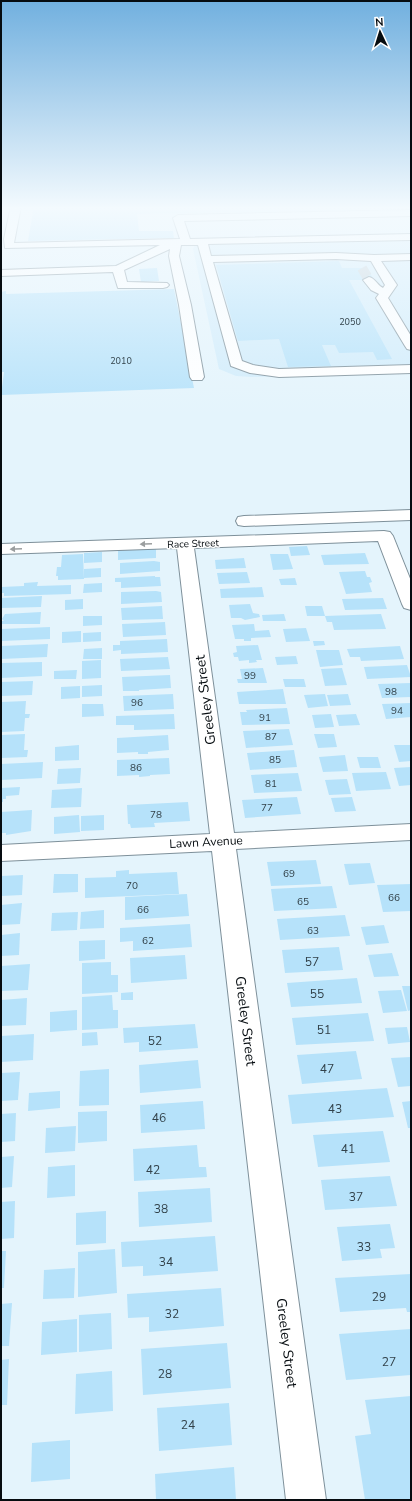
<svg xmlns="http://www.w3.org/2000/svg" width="412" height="1501" font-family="'Nunito Sans',sans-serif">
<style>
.built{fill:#d1ecfb}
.building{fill:#b6e2fa}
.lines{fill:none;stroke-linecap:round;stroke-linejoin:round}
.minor-tunnel{stroke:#c3d1d9;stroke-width:10;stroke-dasharray:10 5.5;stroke-linecap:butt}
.minor-casing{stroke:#7e909a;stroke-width:2}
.minor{fill:#fff;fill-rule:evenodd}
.oneway{fill:#9b9e9f}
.labels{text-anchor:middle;stroke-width:3;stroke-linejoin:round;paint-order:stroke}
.far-number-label{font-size:9px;fill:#32424a}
.far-street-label{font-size:10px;fill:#060c10;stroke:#fff}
.number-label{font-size:10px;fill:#32424a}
.street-label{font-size:12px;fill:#060c10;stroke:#fff}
.near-number-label{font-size:12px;fill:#32424a}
.near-street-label{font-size:14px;fill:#060c10;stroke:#fff}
</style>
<rect width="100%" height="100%" fill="#e4f4fc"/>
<path class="built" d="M411,235V372L252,377L236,376L219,369L193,249L197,240Z"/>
<g class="building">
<path d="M34,206H411V209H356L357,212L298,213L296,211L137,214L139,231H173L174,238L28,241Z"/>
<path d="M339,261L342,268H367L374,280H349L392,359L377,360L373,352L339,353L335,345H322L331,366L288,367L279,339L238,341L216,265Z"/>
<path d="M157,268L159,281L141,282L139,269Z"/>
<path d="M174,289L194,388L1,395L4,372H1V292L6,291V294Z"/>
<path d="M307,546L310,555L291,556L289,547Z"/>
<path d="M150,549H156V558L118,560V550Z"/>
<path d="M102,552V562L84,563V553Z"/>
<path d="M365,553L369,564L324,565L321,555Z"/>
<path d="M83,554L84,579L58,580V576H56L57,567H61L62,555Z"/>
<path d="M270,554H288L293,569L273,570Z"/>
<path d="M244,558L246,568L216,569L215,560Z"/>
<path d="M154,561L160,562V571L120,574V563Z"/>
<path d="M101,568V577L84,578V569Z"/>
<path d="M365,571L367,577H370L372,582L369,583L372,592L346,594L339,572Z"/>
<path d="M247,572L250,583L219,584L217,573Z"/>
<path d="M155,576V577H160L161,586L121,588V582H115V578Z"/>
<path d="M295,578L297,585H281L279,579Z"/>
<path d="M38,582L37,586L71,585V594L4,596V593H1V587L24,586V583Z"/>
<path d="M102,583V592L83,593L84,584Z"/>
<path d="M262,587L264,597L221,598L220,589Z"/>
<path d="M156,591L161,592L162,602L121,604V592Z"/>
<path d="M42,596L41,607L1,608V598Z"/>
<path d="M383,598L387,609L345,610L342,599Z"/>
<path d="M83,599V609L65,610V600Z"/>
<path d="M250,604L253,613L259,614L260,617L245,620L241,618H231L229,605Z"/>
<path d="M162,606L163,619L122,620L121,608Z"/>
<path d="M305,606H322L325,616H307Z"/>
<path d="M41,612L40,624H1V621H4L2,619L5,614Z"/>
<path d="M284,614L286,621H263L262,615Z"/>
<path d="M381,614L386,629L334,630L332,622H327L325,616Z"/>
<path d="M83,616H102V625L83,626Z"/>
<path d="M165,622L166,635L123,637L122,624Z"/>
<path d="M254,624L255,631L269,630L271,637L251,638V641H244V639H235L232,625Z"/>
<path d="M50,627V639L1,641V629Z"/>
<path d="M306,628L310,641L286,642L283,629Z"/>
<path d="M81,631V642L62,643V632Z"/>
<path d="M101,632V641L83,642V633Z"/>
<path d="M167,639L168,652L121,654V650L113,651V645H120V641Z"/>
<path d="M313,641H324L325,645L314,646Z"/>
<path d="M48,644L47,657L1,659V646Z"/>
<path d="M258,645L262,660H256L257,662L249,663V660L239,661L238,657H234L233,653L237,652L236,646Z"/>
<path d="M400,646L404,659L361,661L360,657H350L347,649Z"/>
<path d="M102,648V659H83L84,649Z"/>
<path d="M316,650H339L343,665L320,667Z"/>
<path d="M296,656L298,664L277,665L275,657Z"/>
<path d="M168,657L170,669L121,671L120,659Z"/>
<path d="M101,660V678L82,679V661Z"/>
<path d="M42,662V676L1,678V663Z"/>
<path d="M407,665L411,677L367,679L364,667Z"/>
<path d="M263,668L267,683H238L237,679H242L240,669Z"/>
<path d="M342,668L347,685L325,686L321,669Z"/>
<path d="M77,670L76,679H54V671Z"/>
<path d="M170,675L171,688L139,690V691H123L122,677Z"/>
<path d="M283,679H304L306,687H285Z"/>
<path d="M33,681L32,695L1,696V682Z"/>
<path d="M411,683V697L382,698L378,684Z"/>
<path d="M102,685V696L82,697V686Z"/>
<path d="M80,686V698L61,699V687Z"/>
<path d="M283,689L286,704H239L237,692Z"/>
<path d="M173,694L174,709L124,711L123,696Z"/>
<path d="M325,694L328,706L308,708L304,695Z"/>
<path d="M348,694L351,705L330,706L327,695Z"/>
<path d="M26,701L25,714H30L29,718H25L24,731L1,732V702Z"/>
<path d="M411,703V717L386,719L382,704Z"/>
<path d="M82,704H103L104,716L82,717Z"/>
<path d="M287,708L290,724L242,725L240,712H247L246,710Z"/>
<path d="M174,714L175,729L134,730V725H116V716Z"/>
<path d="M331,714L334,727L315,728L312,715Z"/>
<path d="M356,714L360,725L339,726L336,715Z"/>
<path d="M289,729L293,745L246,748L243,731Z"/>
<path d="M25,734L24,750H28L27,757L1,758V735Z"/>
<path d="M314,734H334L337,747L318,748Z"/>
<path d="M168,735L169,750L148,752V754H138V752L117,753V738Z"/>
<path d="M79,745V760L55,761V747Z"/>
<path d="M394,745H411V761L399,762Z"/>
<path d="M294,750L297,767L250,770L247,753Z"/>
<path d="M345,755L348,771L323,772L319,757Z"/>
<path d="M357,757H378L381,768H360Z"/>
<path d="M169,758L170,774L150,775V776L139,777V775L117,776V760Z"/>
<path d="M43,762L42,778L1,780V764Z"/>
<path d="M411,767V785L399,786L394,768Z"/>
<path d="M81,768L80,783L57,784L58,769Z"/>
<path d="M386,772L391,789L356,791L352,773Z"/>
<path d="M298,773L302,791L254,793L251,775Z"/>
<path d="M347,779L351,794L329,795L325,780Z"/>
<path d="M20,787L19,795L6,796V799H3V802H1V788Z"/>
<path d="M82,788L81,807L51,808L52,790Z"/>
<path d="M297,797L301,814L245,818L242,800Z"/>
<path d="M352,797L356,811L335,812L331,798Z"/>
<path d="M188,802L190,821L154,823L155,827L131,828L130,824H128L127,805Z"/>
<path d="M32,810L31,831L6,835V833H1V812Z"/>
<path d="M79,815L80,832L54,834V817Z"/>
<path d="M104,815V830L81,831V816Z"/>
<path d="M316,860L321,884L271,886L267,862Z"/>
<path d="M370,863L375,883L349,885L344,864Z"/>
<path d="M129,870V874L177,872L179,894L85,898V878L116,877V871Z"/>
<path d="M54,874H78V892L53,893Z"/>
<path d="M23,875L22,895L1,896V876Z"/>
<path d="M411,884V911L383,912L377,885Z"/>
<path d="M332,886L337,908L274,911L271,889Z"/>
<path d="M187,894L189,916L125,920V897Z"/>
<path d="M22,903L20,924L1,925V905Z"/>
<path d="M104,910V928L80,929L81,912Z"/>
<path d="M78,912L77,930L51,931L52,913Z"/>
<path d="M345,915L350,936L280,940L277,919Z"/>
<path d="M190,924L192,947L133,951V941L120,942V928Z"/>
<path d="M384,925L389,943L366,945L361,927Z"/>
<path d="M20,933L19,955L1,956V935Z"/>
<path d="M105,940V959L79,961V941Z"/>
<path d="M339,947L343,970L285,973L282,950Z"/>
<path d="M392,953L399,976L374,977L368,955Z"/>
<path d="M185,955L187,979L131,983L130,958Z"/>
<path d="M111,962V975H118V992L82,994V963Z"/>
<path d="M30,964L28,990L1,991V966Z"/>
<path d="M357,978L362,1003L291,1007L287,983Z"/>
<path d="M402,986H411V1010L408,1011Z"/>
<path d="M401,990L407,1011L383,1013L378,991Z"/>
<path d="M133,992V1000H121V993Z"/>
<path d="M112,995L113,1010H118V1028L82,1030V997Z"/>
<path d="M27,998L26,1025L1,1026V1000Z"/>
<path d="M77,1010V1030L50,1032V1012Z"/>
<path d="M368,1013L374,1041L296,1045L292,1018Z"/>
<path d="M195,1024L198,1048L139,1052V1042L124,1043L123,1028Z"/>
<path d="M407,1027L410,1042L388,1044L385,1028Z"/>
<path d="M97,1032L98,1045L82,1046V1033Z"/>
<path d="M34,1034L33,1060L1,1062V1036Z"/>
<path d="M356,1051L362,1079L302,1084L297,1055Z"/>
<path d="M411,1057V1086L398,1087L391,1058Z"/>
<path d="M198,1060L201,1088L140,1093L139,1065Z"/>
<path d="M109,1069V1105L79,1106L80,1071Z"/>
<path d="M20,1072L18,1100L1,1101V1073Z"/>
<path d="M387,1088L394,1117L292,1124L288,1095Z"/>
<path d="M60,1091V1108L28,1111L29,1093Z"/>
<path d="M203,1101L205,1129L141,1133L140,1105Z"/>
<path d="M411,1101V1128H408L402,1102Z"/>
<path d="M107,1111V1141L78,1143V1112Z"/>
<path d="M16,1113L15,1141L1,1142V1114Z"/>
<path d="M76,1126L75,1151L45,1153L46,1128Z"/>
<path d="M383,1131L390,1162L318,1167L313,1135Z"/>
<path d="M197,1145L199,1167H206L207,1177L134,1181L133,1149Z"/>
<path d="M14,1156L12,1187L1,1188V1157Z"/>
<path d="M75,1165V1196L47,1198L48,1167Z"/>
<path d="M390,1176L397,1206L325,1210L321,1180Z"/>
<path d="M210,1188L212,1222L139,1227L138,1192Z"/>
<path d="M15,1201L14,1238L1,1239V1202Z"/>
<path d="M106,1211V1243L76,1245V1213Z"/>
<path d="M390,1224L395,1248L380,1249L382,1258L342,1261L337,1227Z"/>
<path d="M215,1236L218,1271L143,1276V1266L122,1267L121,1242Z"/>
<path d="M115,1249L117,1293L78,1297V1252Z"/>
<path d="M1,1251H6L4,1288H1Z"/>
<path d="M75,1268L74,1298L43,1299L44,1270Z"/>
<path d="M411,1274V1312H407L406,1308L340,1312L335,1278Z"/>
<path d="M221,1288L224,1326L149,1332V1317L128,1318L127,1294Z"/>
<path d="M12,1303L9,1346H1V1304Z"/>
<path d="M111,1313L112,1349L79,1352V1315Z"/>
<path d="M77,1319V1352L41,1355L42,1322Z"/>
<path d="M411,1329V1375L346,1380L339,1334Z"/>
<path d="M227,1343L231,1388L143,1395L141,1349Z"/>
<path d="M9,1359L7,1405H1V1360Z"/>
<path d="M112,1371L113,1411L75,1414L76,1374Z"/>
<path d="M411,1396V1500H365L355,1436L371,1434L365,1400Z"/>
<path d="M229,1403L232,1445L159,1451L157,1408Z"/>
<path d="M70,1440V1479L31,1482L32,1443Z"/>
<path d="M234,1467L236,1500H156L155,1474Z"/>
</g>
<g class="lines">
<path class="minor-tunnel" d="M362,268L369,280"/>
<defs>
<g id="minor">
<path d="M11,206H21L14,243L180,239L173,218L178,215L411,210V216L184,221L190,239L411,234V240L208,244L211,256L336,253L374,255L411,254V260L381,261L397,285L388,298L411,336V350L407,349L405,346L376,298L379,294L371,290L363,280L369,277C375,278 377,285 383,288L385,285L371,261L336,259L213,262L242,361L253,365L279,369L411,365V373L279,377L250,373L231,366L198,245H181L179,256L191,305L204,377L202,380H192L190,377L179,305L169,256L170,249L124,270L127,282L167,283L169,285L167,287L163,288H118L113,272L1,276V270L116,266L160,245L5,248L4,239Z"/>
<path d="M411,510V520L244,526L238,525L236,521L238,517L244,516Z"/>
<path d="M384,531L390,532L393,536L411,581V610L404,608L402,604L378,541L194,548L234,833L411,824V840L236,849L326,1500H286L212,851L1,861V845L210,834L177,548L1,554V544Z"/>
</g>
</defs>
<use href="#minor" class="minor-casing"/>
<use href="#minor" class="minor"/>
</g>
<defs><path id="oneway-solid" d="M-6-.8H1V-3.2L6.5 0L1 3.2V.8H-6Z"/></defs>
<g class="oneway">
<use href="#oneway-solid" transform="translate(146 544) rotate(178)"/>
<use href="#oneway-solid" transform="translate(16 549) rotate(178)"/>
</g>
<linearGradient id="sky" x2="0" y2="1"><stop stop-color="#71b0df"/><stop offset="0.5" stop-color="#f3fafe"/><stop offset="1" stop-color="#f3fafe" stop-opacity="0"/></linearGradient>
<rect width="412" height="416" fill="url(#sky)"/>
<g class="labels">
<g class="far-number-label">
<text x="350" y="325">2050</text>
<text x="121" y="364">2010</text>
</g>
<g class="far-street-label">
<text transform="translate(193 543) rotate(-2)" y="4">Race Street</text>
</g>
<g class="number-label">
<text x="250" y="679">99</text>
<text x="391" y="695">98</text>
<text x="137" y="706">96</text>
<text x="397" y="714">94</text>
<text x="265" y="721">91</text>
<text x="271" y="740">87</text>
<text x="275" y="763">85</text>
<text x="136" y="771">86</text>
<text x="271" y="787">81</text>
<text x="267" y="811">77</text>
<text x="156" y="818">78</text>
<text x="289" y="877">69</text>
<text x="132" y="889">70</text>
<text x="394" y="901">66</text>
<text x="303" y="905">65</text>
<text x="143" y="913">66</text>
<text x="313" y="934">63</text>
<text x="148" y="944">62</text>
</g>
<g class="street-label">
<text transform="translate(206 842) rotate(-3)" y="4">Lawn Avenue</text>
</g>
<g class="near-number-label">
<text x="312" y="966">57</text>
<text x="317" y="998">55</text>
<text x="324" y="1034">51</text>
<text x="155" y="1045">52</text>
<text x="327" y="1073">47</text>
<text x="335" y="1113">43</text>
<text x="159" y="1122">46</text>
<text x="348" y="1153">41</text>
<text x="153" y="1174">42</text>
<text x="356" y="1201">37</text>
<text x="161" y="1213">38</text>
<text x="364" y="1251">33</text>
<text x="166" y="1266">34</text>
<text x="379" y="1301">29</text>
<text x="172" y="1318">32</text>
<text x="389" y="1366">27</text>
<text x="165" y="1378">28</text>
<text x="188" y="1429">24</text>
</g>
<g class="near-street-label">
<text transform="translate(205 700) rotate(-97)" y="5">Greeley Street</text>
<text transform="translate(246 1021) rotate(83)" y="5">Greeley Street</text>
<text transform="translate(287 1343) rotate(83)" y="5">Greeley Street</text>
</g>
</g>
<rect width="412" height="1501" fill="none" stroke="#060c10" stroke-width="4"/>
<g transform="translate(380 32) rotate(356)" stroke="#ffffff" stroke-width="3" paint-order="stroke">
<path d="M0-3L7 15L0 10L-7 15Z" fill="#060c10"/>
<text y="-6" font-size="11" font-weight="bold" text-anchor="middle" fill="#060c10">N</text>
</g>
</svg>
